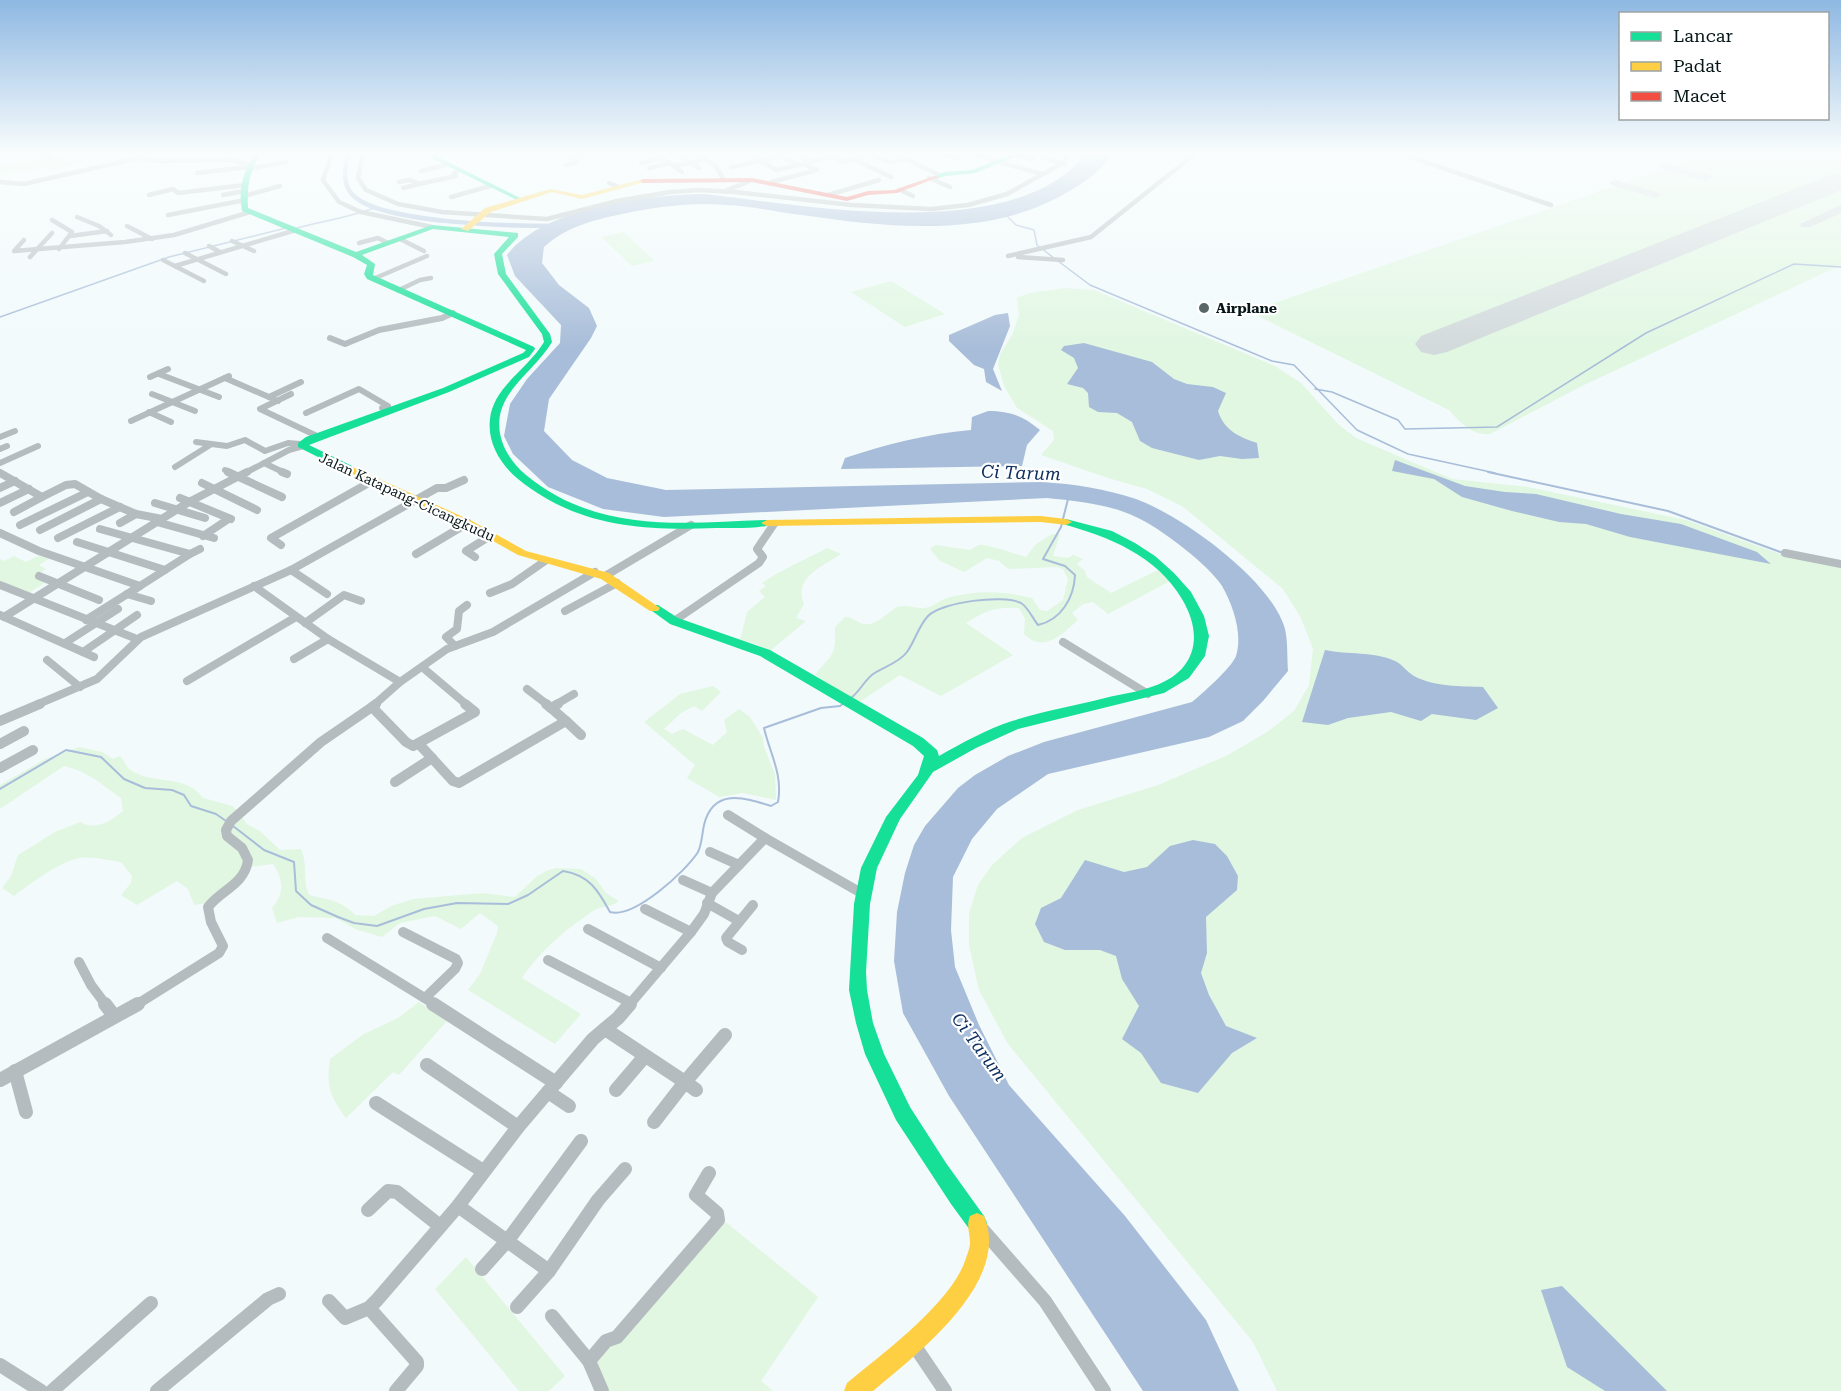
<svg xmlns="http://www.w3.org/2000/svg" width="1841" height="1391" font-family="'Roboto Serif',serif">
<style>
.green{fill:#e1f7e2}
.water{fill:#a8bdd9}
.lines{fill:none;stroke-linecap:round;stroke-linejoin:round}
.stream-far1{stroke:#a8bdd9;stroke-width:1.5}
.stream{stroke:#a8bdd9;stroke-width:2}
.canal{stroke:#a8bdd9;stroke-width:4.5}
.taxiway{fill:#d3dadc;fill-rule:evenodd}
.runway{fill:#d3dadc;fill-rule:evenodd}
.street-far4{stroke:#b5bcc0;stroke-width:4.5}
.street-far3{stroke:#b5bcc0;stroke-width:6}
.street-far2{stroke:#b5bcc0;stroke-width:8}
.street-far1{stroke:#b5bcc0;stroke-width:10}
.street{stroke:#b5bcc0;stroke-width:14}
.fast{fill:#16e098;fill-rule:evenodd}
.slow{fill:#ffcf43;fill-rule:evenodd}
.jam{fill:#f24e42;fill-rule:evenodd}
.poi-dot{fill:#596667;stroke:#fff;stroke-width:2}
.labels{text-anchor:middle;stroke-width:4.5;stroke-linejoin:round;paint-order:stroke}
.far-poi-label{font-size:14px;font-weight:bold;fill:#071617;stroke:#fff;text-anchor:start}
.far-street-label{font-size:14px;fill:#071617;stroke:#fff}
.water-label{font-size:18px;font-style:italic;fill:#0f3060;stroke:#fff}
</style>
<rect width="100%" height="100%" fill="#f2fafb"/>
<g class="green">
<path d="M70,153H106L50,172L43,168L0,175V164L14,166L43,155L53,157Z"/>
<path d="M1711,153H1841V265L1586,384L1490,434C1472,436 1461,423 1449,410L1254,314L1251,311Z"/>
<path d="M623,232L655,261L632,266L601,237Z"/>
<path d="M891,281L945,314L905,327L851,292Z"/>
<path d="M1066,288L1094,290L1275,366L1301,383L1338,424L1356,438L1452,479L1528,487L1686,520L1777,553L1841,567V1391H1277L1253,1342L1008,1044L979,990L969,945V913L978,885L992,865L1022,838L1078,810L1158,785L1228,755L1267,732L1294,711L1309,685L1313,649L1301,618L1283,589L1182,506L1147,489L1108,478L1041,455L1054,440L1053,431L1017,408L1004,386L998,364L1000,354L1012,335L1019,315L1017,298L1029,293Z"/>
<path d="M1052,534H1060L1053,556L1068,558L1073,555L1083,559L1077,564L1085,571L1087,577L1111,593L1160,569L1172,580L1108,614L1093,602L1083,604L1072,613L1078,620C1062,634 1044,654 1024,634L1025,619L1019,608C995,607 987,610 966,623L1013,655L941,696L900,675L858,703L815,675C832,653 836,658 835,627L845,617C853,616 857,624 866,624C879,625 889,610 898,607C907,604 915,609 925,608C934,607 941,599 950,597C980,590 1003,591 1032,598L1040,610L1047,611L1063,600L1068,579L1063,569L1056,567L1008,569L999,561L987,558L964,572L940,561L930,549L935,545L970,550C973,548 976,546 979,545C984,543 1018,555 1026,557L1036,544Z"/>
<path d="M827,548L841,554C822,567 793,577 804,604L796,618L806,621L770,651L754,643L740,640L747,612L765,597L759,591L766,586L762,583C782,569 805,560 827,548Z"/>
<path d="M40,555L49,559L39,565L46,569L35,576L48,581L27,594L0,582V559L4,561L14,556L26,562Z"/>
<path d="M713,686L721,692L702,711L694,706L681,713L664,729L672,734L683,729L713,745L727,732L724,720L739,709L750,717L763,738L764,747L775,774L776,800L743,793L719,797L687,778L695,765L644,722L680,694Z"/>
<path d="M79,747L102,752L113,759L120,756C125,761 126,768 132,771C155,785 186,774 203,798L233,806L248,825L260,831L280,850L301,849C308,863 302,886 310,895C328,900 341,900 355,915L374,916L391,906L413,899L483,893L515,897L536,877L546,871L556,868L581,869L595,878L606,893L619,901C609,909 602,905 593,911C563,932 544,947 522,978L581,1014L555,1044L468,990L480,974L497,933L498,926L480,913L461,929L435,916L400,923L382,937L355,929L336,918L299,917L277,923L272,908C285,894 283,879 273,864L250,867L208,903L194,905L188,889L177,881L137,905L121,895L131,883L132,876L121,862C108,860 92,856 79,858C59,862 30,884 14,896L2,888L11,876L18,855L55,832L80,822C96,831 111,821 123,811L121,798C100,784 90,772 64,766L0,809V785L45,759Z"/>
<path d="M419,1002L447,1021L399,1075L393,1072L346,1118C330,1096 326,1087 330,1059L364,1034L398,1018Z"/>
<path d="M717,1215L818,1297L761,1381L773,1391H607L594,1364Z"/>
<path d="M466,1257L565,1376L549,1391H519L435,1289Z"/>
</g>
<g class="water">
<path d="M1086,153H1112C1100,174 1077,187 1057,198C980,238 885,227 802,215C777,212 751,206 726,205C691,202 657,207 622,214C593,220 566,227 544,247L542,263L559,285L589,308L597,326L591,338L549,399L544,431L572,460L607,478L666,490L1042,482C1074,484 1106,489 1136,499C1183,516 1272,581 1285,629C1288,642 1287,658 1288,671L1263,701L1243,721L1209,737L1048,774L997,809L972,839L953,877L951,930L955,967L979,1025L1009,1085L1125,1216L1206,1320L1239,1391H1143L949,1096L903,1013L894,961L897,912L905,873L914,845L925,826L958,788L975,775L1008,756L1044,742L1192,702C1202,694 1232,667 1236,656C1243,634 1233,605 1222,586C1209,565 1159,527 1136,517C1109,504 1077,501 1047,498L664,517L603,509L548,487L513,454L504,436L510,404L527,379L560,343L561,325L515,276L507,255C544,207 646,195 704,194C805,205 1016,246 1086,153Z"/>
<path d="M1008,313L1010,326L993,369L1002,391L986,382L984,369L974,365L949,341V335L995,315Z"/>
<path d="M1084,343L1152,362L1174,379L1187,384L1213,387L1226,393L1218,411C1224,430 1239,437 1257,443L1259,458L1242,459L1220,456L1199,460L1152,448L1140,441L1132,422L1117,413L1098,412L1089,407L1088,393L1083,388L1067,384L1078,368L1074,358L1061,350L1064,346Z"/>
<path d="M988,411C1010,411 1023,416 1040,430L1027,445L1022,466L841,469L845,458C887,444 927,434 971,430L972,417Z"/>
<path d="M1395,460L1465,486L1505,492L1536,494L1621,514L1681,524L1757,552L1771,564L1630,537L1586,524L1559,522L1512,511L1462,497L1434,479L1392,471Z"/>
<path d="M1325,650C1348,655 1373,651 1395,661C1402,664 1407,672 1414,676C1434,687 1461,686 1483,687L1498,708L1476,720L1432,714L1421,721L1391,712L1348,718L1328,725L1302,722Z"/>
<path d="M1193,840L1215,844L1227,856L1238,876L1237,890L1206,917L1207,953L1201,973L1209,995L1226,1026L1257,1038L1232,1053L1198,1093L1161,1083L1141,1053L1122,1039L1139,1006L1122,979L1116,956L1100,950H1065L1044,942L1035,924L1041,908L1061,898L1085,860L1124,872L1147,867L1170,846Z"/>
<path d="M1562,1286L1667,1391H1605L1567,1367L1541,1290Z"/>
</g>
<g class="lines">
<g class="stream-far1">
<path d="M1008,217L1016,225L1034,230L1037,245L1054,258"/>
<path d="M297,228C324,221 351,217 377,207"/>
<path d="M1058,261L1090,285L1272,361L1294,365L1357,430L1408,454L1495,473"/>
<path d="M0,317L169,257L286,228"/>
<path d="M1315,389L1332,392L1398,420L1405,429L1497,427L1646,333L1794,264L1841,267"/>
</g>
<g class="stream">
<path d="M1488,472L1668,511L1783,553"/>
<path d="M851,698C860,691 864,681 873,674C883,667 899,663 907,652C915,641 918,627 928,616C942,602 1003,594 1021,603C1028,607 1033,619 1038,625C1061,620 1074,598 1075,575L1065,566L1043,559L1061,527L1068,499"/>
<path d="M0,789L66,750L101,757L124,779L145,788L172,790L184,795L191,806L216,814L226,821"/>
<path d="M233,826L264,850L294,862L296,891L311,905L338,917L354,923L377,926L424,909L457,903L508,904L528,895L563,871C589,875 598,890 610,912C634,919 686,871 698,852C702,844 702,834 704,825C713,788 743,797 771,806L778,802C783,774 770,754 764,728L821,708L840,706L844,703"/>
</g>
<path class="canal" d="M348,153C345,166 342,182 351,193C375,224 516,226 555,226"/>
<g class="taxiway">
<path d="M1665,163L1711,176L1713,178L1707,181L1661,168V164Z"/>
<path d="M1841,177V184L1833,186L1827,183Z"/>
<path d="M1615,180L1659,193L1661,195L1655,198L1611,185L1609,183Z"/>
<path d="M1841,205V213L1810,227H1802L1800,224Z"/>
</g>
<path class="runway" d="M1833,174L1841,176V190L1447,352L1434,355L1421,352L1415,344L1421,336Z"/>
<g class="street-far4">
<path d="M42,153L50,157"/>
<path d="M332,153L323,180L339,202L361,212L432,227"/>
<path d="M363,153L358,178L366,190L398,204L442,212L547,219L617,201L670,192L699,190L735,192L852,205L931,209L968,205L1007,194L1059,165L1071,153"/>
<path d="M653,153L674,166"/>
<path d="M675,153L699,168"/>
<path d="M696,153L715,165L724,180"/>
<path d="M746,153L761,161L775,158"/>
<path d="M795,153L808,162L806,163"/>
<path d="M868,153L889,162L906,159"/>
<path d="M894,153L939,175"/>
<path d="M942,153L956,158L962,155L954,153"/>
<path d="M971,153L1000,162"/>
<path d="M1009,153L1033,159"/>
<path d="M1399,153L1551,205"/>
<path d="M1526,153L1536,156"/>
<path d="M6,155L15,153"/>
<path d="M564,155L577,162L566,165"/>
<path d="M1042,157L1064,164"/>
<path d="M570,158L591,153"/>
<path d="M854,159L891,177"/>
<path d="M761,161L776,170L798,165"/>
<path d="M808,162L832,156L843,162L865,157"/>
<path d="M999,162L1042,174"/>
<path d="M641,163L661,158"/>
<path d="M731,167L760,161"/>
<path d="M649,168L670,163"/>
<path d="M247,169L286,162"/>
<path d="M421,171L446,165"/>
<path d="M682,172L674,166L706,159"/>
<path d="M197,173L247,167"/>
<path d="M929,178L950,187"/>
<path d="M0,182L24,184L138,158L159,161L230,160L248,164"/>
<path d="M399,182L410,180L419,184L456,176L454,173L458,171"/>
<path d="M771,182L817,170L804,164L798,165L775,153"/>
<path d="M609,183L619,187"/>
<path d="M403,188L419,184"/>
<path d="M900,190L913,196"/>
<path d="M725,191L752,180"/>
<path d="M149,195L173,189L178,193L245,185"/>
<path d="M223,195L244,191"/>
<path d="M828,195L879,180"/>
<path d="M244,196L280,186"/>
<path d="M451,197L490,186"/>
<path d="M168,215L245,200"/>
<path d="M77,217L99,226L111,235"/>
<path d="M52,220L72,232L59,249"/>
<path d="M127,226L152,239"/>
<path d="M70,236L107,231"/>
<path d="M400,239L424,251"/>
<path d="M24,240L14,251L125,242L174,235L250,212"/>
<path d="M232,241L254,251"/>
<path d="M359,243L378,238L388,243"/>
<path d="M209,246L220,252"/>
<path d="M185,253L226,274"/>
<path d="M1008,256L1091,237L1196,153"/>
<path d="M30,257L52,233"/>
<path d="M1018,257L1063,260"/>
<path d="M163,260L204,281"/>
<path d="M175,266L296,230"/>
<path d="M373,279L427,256"/>
<path d="M399,290L420,280L431,278"/>
</g>
<g class="street-far3">
<path d="M330,338L345,344L379,330L442,318L453,313"/>
<path d="M159,374L219,397"/>
<path d="M150,377L168,369"/>
<path d="M225,378L278,401"/>
<path d="M152,394L195,411"/>
<path d="M291,394L260,409L317,436"/>
<path d="M269,397L301,382"/>
<path d="M149,412L171,422"/>
<path d="M306,413L359,389L388,406L382,408L387,412"/>
<path d="M131,421L229,376"/>
<path d="M0,437L15,431"/>
<path d="M196,442L227,446L245,440L265,451L288,443L300,444"/>
<path d="M0,449L7,446"/>
<path d="M0,463L38,446"/>
<path d="M264,463L285,473"/>
<path d="M175,467L210,445"/>
<path d="M225,470L232,473"/>
<path d="M245,473L289,450L303,446"/>
</g>
<g class="street-far2">
<path d="M228,472L282,497"/>
<path d="M282,472L287,474"/>
<path d="M0,473L42,497L66,485L75,484L101,499L136,514L162,519"/>
<path d="M202,483L257,510"/>
<path d="M0,488L15,481"/>
<path d="M180,498L231,519"/>
<path d="M0,503L29,489"/>
<path d="M155,503L205,518"/>
<path d="M14,512L42,497"/>
<path d="M157,522L214,538"/>
<path d="M120,523L136,514"/>
<path d="M20,525L88,492"/>
<path d="M100,529L190,554L200,549"/>
<path d="M40,530L101,499"/>
<path d="M0,533L39,551L140,586L165,570"/>
<path d="M203,536L227,520"/>
<path d="M58,538L120,507"/>
<path d="M77,542L165,570L190,554"/>
<path d="M281,545L271,538L374,480"/>
<path d="M1785,553L1841,564"/>
<path d="M416,554L468,523"/>
<path d="M475,557L466,551L490,536"/>
<path d="M291,570L327,594"/>
<path d="M39,576L99,600"/>
<path d="M605,576L691,525"/>
<path d="M0,585L137,639"/>
<path d="M254,586L328,639L400,682"/>
<path d="M490,593L512,584L545,561"/>
<path d="M127,594L151,601"/>
<path d="M565,611L617,583"/>
<path d="M0,615L94,657"/>
<path d="M4,617L189,502L247,472"/>
<path d="M86,620L140,586"/>
<path d="M674,621L759,563L763,557L757,549L774,524"/>
<path d="M305,623L344,595L361,601"/>
<path d="M1063,642L1148,694"/>
<path d="M65,643L118,609"/>
<path d="M455,646L446,637L457,629L459,611L467,605"/>
<path d="M83,652L137,615"/>
<path d="M294,659L328,639"/>
<path d="M47,660L80,687"/>
<path d="M422,667L467,705"/>
<path d="M187,681L296,617"/>
<path d="M527,689L548,705"/>
<path d="M36,705L97,679L141,637L291,570L437,488H446L464,480"/>
<path d="M374,705L400,682L447,649L493,632L595,572"/>
<path d="M555,705L574,694"/>
</g>
<g class="street-far1">
<path d="M546,704L551,708"/>
<path d="M558,704L551,708L566,721"/>
<path d="M372,707L376,704"/>
<path d="M0,721L40,704"/>
<path d="M0,744L24,731"/>
<path d="M419,744L453,781L459,783L566,721L581,735"/>
<path d="M0,768L33,750"/>
<path d="M395,782L432,758"/>
<path d="M728,815L765,838"/>
<path d="M710,852L739,865"/>
<path d="M683,880L712,893"/>
<path d="M707,903L739,921"/>
<path d="M645,909L691,932"/>
<path d="M588,929L661,968"/>
<path d="M403,932L456,959L458,963L455,969L425,998"/>
<path d="M327,938L436,1005"/>
<path d="M742,950L728,942L726,938L753,905"/>
<path d="M548,960L631,1003"/>
<path d="M79,962L91,985L106,1005"/>
<path d="M136,1005L219,953L223,946L211,922L208,907C221,890 245,884 248,860L242,848L227,836L226,830L231,821L321,742L372,707L406,742L413,746L475,712L465,704"/>
<path d="M629,1005L691,932L704,914L712,893L765,838L863,894"/>
</g>
<g class="street">
<path d="M105,1004L114,1016"/>
<path d="M433,1004L556,1083"/>
<path d="M605,1029L685,1082L654,1122"/>
<path d="M427,1065L518,1127"/>
<path d="M15,1071L26,1112"/>
<path d="M0,1080L138,1004"/>
<path d="M616,1090L645,1056"/>
<path d="M696,1090L685,1082L725,1035"/>
<path d="M548,1092L569,1106"/>
<path d="M376,1103L483,1171"/>
<path d="M458,1206L549,1271L598,1200L625,1169"/>
<path d="M368,1210L388,1191L397,1192L440,1226"/>
<path d="M982,1229L1045,1301L1104,1391"/>
<path d="M482,1269L508,1240L581,1141"/>
<path d="M329,1301L345,1318L369,1308L377,1300L458,1206L518,1127L593,1039L618,1018L630,1004"/>
<path d="M517,1307L549,1271"/>
<path d="M369,1308L417,1362V1366L396,1391"/>
<path d="M552,1316L589,1361"/>
<path d="M912,1342L945,1391"/>
<path d="M0,1365L41,1391"/>
<path d="M52,1391L151,1303"/>
<path d="M157,1391L268,1299L279,1294"/>
<path d="M602,1391L589,1361L606,1341L617,1337L718,1220L717,1213L696,1195L709,1173"/>
</g>
<g class="fast">
<path d="M256,153H262C249,171 247,186 248,208L356,252L432,225L518,233V237L502,254L506,274L550,334L552,342C538,366 509,384 501,411C494,436 508,460 526,475C598,534 681,523 767,520L773,523L771,525C754,529 734,528 716,528C643,531 577,527 518,479C501,465 487,443 490,419C493,387 528,369 544,342L542,334L498,274L494,254L509,237L433,229L362,255L375,264L373,275L534,347L535,349L529,357L449,392L309,445L352,466V470H344L298,447V443L306,437L443,388L523,353L526,350L367,279L364,274L367,265L353,257L242,211C238,190 243,170 256,153Z"/>
<path d="M438,153H447L438,157L522,199L517,200L429,157Z"/>
<path d="M1015,153H1024L975,173L945,176L936,179L933,177L944,172L972,170Z"/>
<path d="M1066,519L1112,531L1135,543L1155,556L1174,573L1191,592L1204,616L1209,636L1205,656L1189,678L1164,693L1018,729L976,748L933,772L900,819L877,868L870,904L866,972L867,990L873,1023L884,1054L910,1107L946,1163L984,1216L987,1223L984,1230L977,1233L970,1230L951,1204L896,1120L865,1054L856,1023L849,990L854,904L861,868L886,817L918,775L924,756L913,746L760,656L670,624L648,608L650,605H658L678,618L770,650L923,738L937,750L939,756C962,743 987,729 1012,721C1043,711 1075,706 1105,698C1121,694 1139,692 1154,686C1196,671 1204,636 1182,599C1157,556 1108,536 1062,524L1060,522Z"/>
</g>
<g class="slow">
<path d="M643,179L645,182L582,199L552,192L491,212L468,231L461,229L485,208L550,189L582,195Z"/>
<path d="M348,465L472,521L526,551L609,573L660,608L658,611H650L601,579L518,555L464,525L344,470V466Z"/>
<path d="M1041,516L1066,519L1072,522L1066,525L1041,522L767,526L761,523L767,520Z"/>
<path d="M977,1213L984,1216C1012,1282 917,1354 873,1391H844L847,1383C882,1354 950,1304 965,1261C967,1255 970,1248 970,1243C970,1233 966,1226 970,1216Z"/>
</g>
<path class="jam" d="M934,176L939,177L897,193L868,195L847,201L752,182L643,183L640,181L643,179L752,178L847,197L868,191L894,190Z"/>
</g>
<linearGradient id="sky" x2="0" y2="1"><stop stop-color="#8eb8e2"/><stop offset="0.44" stop-color="#f9fdfd"/><stop offset="1" stop-color="#f9fdfd" stop-opacity="0"/></linearGradient>
<rect width="1841" height="348" fill="url(#sky)"/>
<circle class="poi-dot" cx="1204" cy="308" r="6"/>
<g class="labels">
<g class="far-poi-label">
<text x="1216" y="313">Airplane</text>
</g>
<g class="far-street-label">
<text transform="translate(407 497) rotate(25)" y="5">Jalan Katapang-Cicangkudu</text>
</g>
<g class="water-label">
<text transform="translate(1021 473) rotate(2)" y="6">Ci Tarum</text>
<text transform="translate(979 1047) rotate(54)" y="6">Ci Tarum</text>
</g>
</g>
<rect x="1619" y="12" width="210" height="108" fill="#ffffff" stroke="#9ca2a2" stroke-width="1.5"/>
<rect x="1631" y="32" width="30" height="9" fill="#16e098" stroke="#9ca2a2" stroke-width="1.5"/>
<text x="1673" y="42" font-size="18" fill="#071617">Lancar</text>
<rect x="1631" y="62" width="30" height="9" fill="#ffcf43" stroke="#9ca2a2" stroke-width="1.5"/>
<text x="1673" y="72" font-size="18" fill="#071617">Padat</text>
<rect x="1631" y="92" width="30" height="9" fill="#f24e42" stroke="#9ca2a2" stroke-width="1.5"/>
<text x="1673" y="102" font-size="18" fill="#071617">Macet</text>
</svg>
